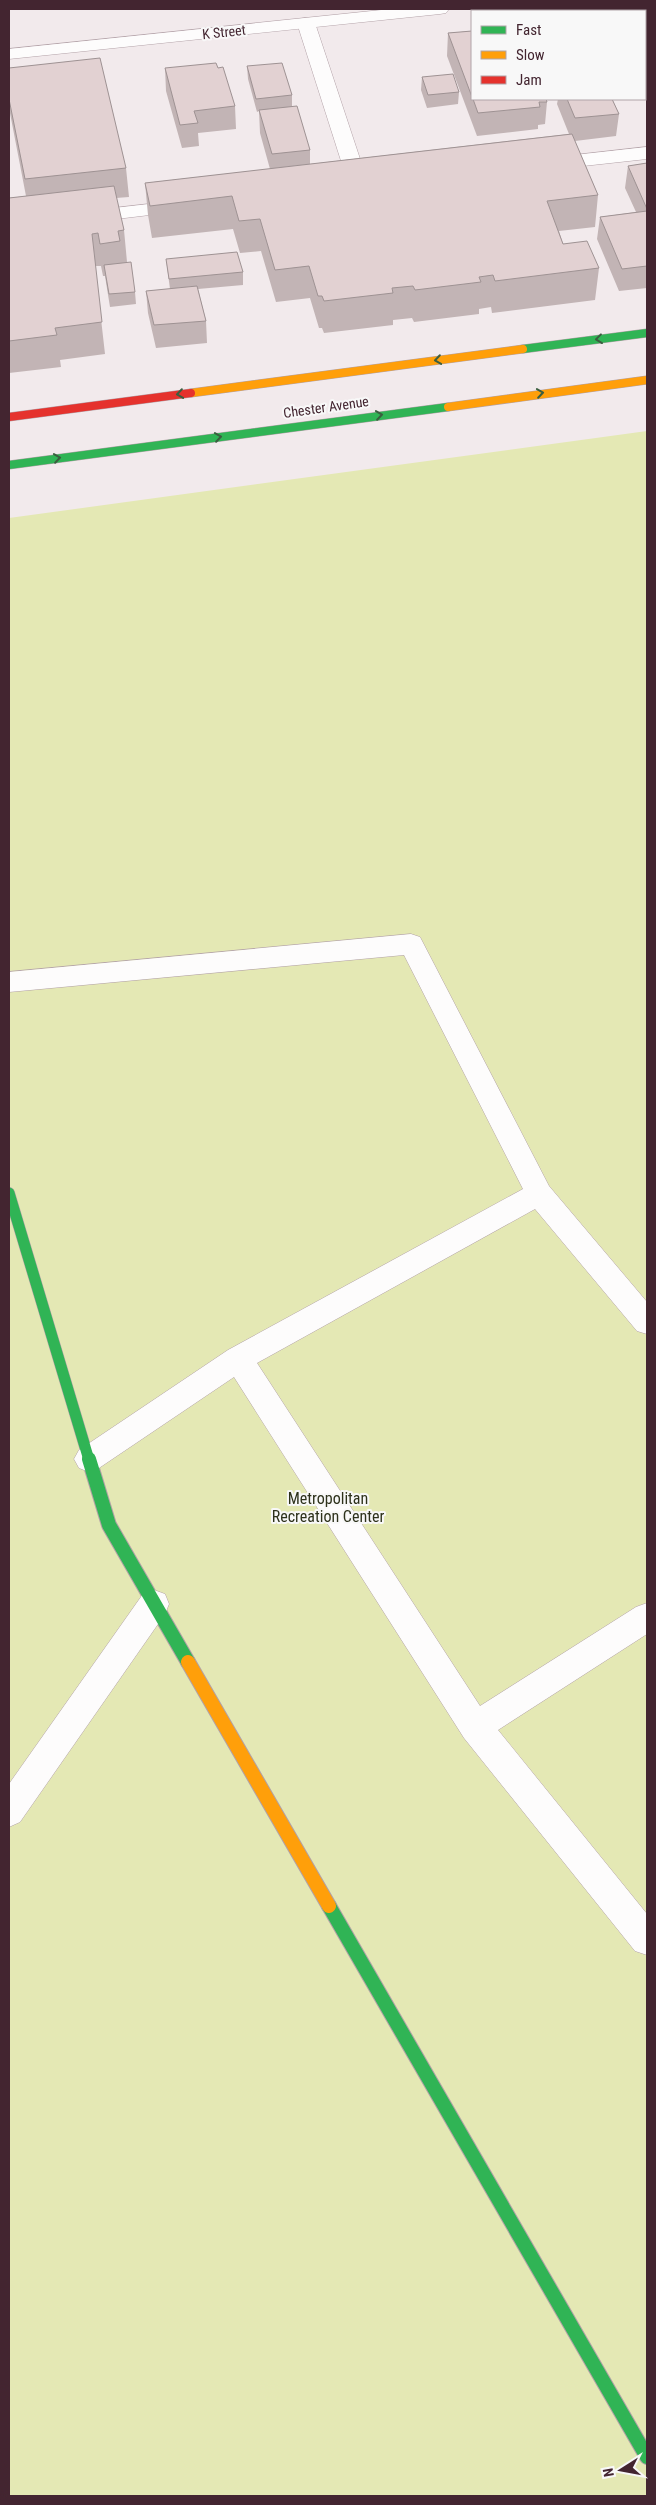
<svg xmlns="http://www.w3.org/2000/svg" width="656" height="2505" font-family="'Roboto Condensed',sans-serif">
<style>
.green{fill:#e4e8b4}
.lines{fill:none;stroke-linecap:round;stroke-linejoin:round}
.lane-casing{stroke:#b2a1a7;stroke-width:1}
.street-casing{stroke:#b2a1a7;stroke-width:1}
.fast-far2-casing{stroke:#b2a1a7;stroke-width:9}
.fast-far1-casing{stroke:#b2a1a7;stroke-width:12}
.fast-casing{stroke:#b2a1a7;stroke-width:16}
.slow-far1-casing{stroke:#b2a1a7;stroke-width:9}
.slow-casing{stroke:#b2a1a7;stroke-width:16}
.jam-casing{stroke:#b2a1a7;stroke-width:9}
.lane{fill:#fdfcfc;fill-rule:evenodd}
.street{fill:#fdfcfc;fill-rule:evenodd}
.fast-far2{stroke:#30b455;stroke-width:8}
.fast-far1{stroke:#30b455;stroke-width:11}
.fast{stroke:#30b455;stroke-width:14}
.slow-far1{stroke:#ff9f0a;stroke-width:8}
.slow{stroke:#ff9f0a;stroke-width:14}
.jam{stroke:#e5322d;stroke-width:8}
.wall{fill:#c2b4b5}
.building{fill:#e2d1d2;stroke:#9e9293}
.oneway{stroke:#3b5e3f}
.labels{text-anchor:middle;stroke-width:4;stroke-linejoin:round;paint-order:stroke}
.far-street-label{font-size:14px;fill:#432530;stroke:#f8f8f8}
.park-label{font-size:16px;fill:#2d311b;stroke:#f8f8f8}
</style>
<rect width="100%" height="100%" fill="#f2eaec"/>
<path class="green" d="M647,431V2496H9V518Z"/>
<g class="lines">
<defs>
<g id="lane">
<path d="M306,18L312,19L315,23L369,186L366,190H352L349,186L297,23L300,19Z"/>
<path d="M647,147V159L547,170L540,168L537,164L540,160L547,158Z"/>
<path d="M184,200L191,202L194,206L191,210L9,232V220Z"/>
<path d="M411,934L420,937L549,1186L647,1302V1334L637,1331L535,1209L257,1363L480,1706L636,1607L647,1603V1634L498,1730L647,1914V1955L635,1951L464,1738L234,1377L99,1468L89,1472L79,1468L74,1459L79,1450L228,1350L523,1189L404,955L9,992V972Z"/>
<path d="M154,1590L165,1594L169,1604L165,1614L20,1822L9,1827V1784L143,1594Z"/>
</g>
<path id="street" d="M391,9H449L446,13L440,14L9,59V49Z"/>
<g id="fast-far2">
<path d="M523,349L647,333"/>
<path d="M9,465L448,407"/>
</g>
<path id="fast-far1" d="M9,1193L89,1460"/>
<g id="fast">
<path d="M89,1459L109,1525L188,1662"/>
<path d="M329,1906L647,2457"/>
</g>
<g id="slow-far1">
<path d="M191,393L523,349"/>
<path d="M448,407L647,380"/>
</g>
<path id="slow" d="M188,1662L329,1906"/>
<path id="jam" d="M9,417L191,393"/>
</defs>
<use href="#lane" class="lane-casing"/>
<use href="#street" class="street-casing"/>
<use href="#fast-far2" class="fast-far2-casing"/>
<use href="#fast-far1" class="fast-far1-casing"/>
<use href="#fast" class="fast-casing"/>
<use href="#slow-far1" class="slow-far1-casing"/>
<use href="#slow" class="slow-casing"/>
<use href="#jam" class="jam-casing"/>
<use href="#lane" class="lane"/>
<use href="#street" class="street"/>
<use href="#fast-far2" class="fast-far2"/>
<use href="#fast-far1" class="fast-far1"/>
<use href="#fast" class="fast"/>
<use href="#slow-far1" class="slow-far1"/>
<use href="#slow" class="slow"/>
<use href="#jam" class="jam"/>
</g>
<g class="wall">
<path d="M472,31V99H546L547,102L545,124L538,125V129L477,136L447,56L448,33Z"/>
<path d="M247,66L292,95V107L310,150V164L569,134L557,104L558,99H612L619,114L616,136L575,141L598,195L595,227L559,231L563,244L599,268L595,300L492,313L491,307L479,309V314L414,322L412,318L393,320V325L324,333L322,328H319L310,298L276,302L261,251L240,253L233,229L152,238L148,215L145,183L270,169L260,133L259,111L257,112L248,79Z"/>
<path d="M9,68L126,168L129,197L116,198L124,230L127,262L135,292L136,304L110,307L105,276H103L101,266H95L105,354L60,360L61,367L9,373V198L26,196L9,108Z"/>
<path d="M165,68H218L235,106L236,129L198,133L199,146L182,148L166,91Z"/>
<path d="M422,77L459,92L458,104L427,108L421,90Z"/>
<path d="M647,163V288L619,291L597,239L600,217L636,212L625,188L628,166Z"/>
<path d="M166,259L243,272V285L198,289L206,321L207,343L156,348L148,313L146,291L170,289Z"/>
</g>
<g class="building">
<path d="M472,31V97L448,33Z"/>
<path d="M100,58L126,168L25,179L9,99V68Z"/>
<path d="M216,63L218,68L223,67L235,106L194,111L198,123L180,125L165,68Z"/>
<path d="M282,63L292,95L256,99L247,66Z"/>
<path d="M453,74L459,92L428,95L422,77Z"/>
<path d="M473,99H546L547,102H539L540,107L478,113Z"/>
<path d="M567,99H612L619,114L575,118Z"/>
<path d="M297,106L310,150L272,154L259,110Z"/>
<path d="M572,134L598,195L547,201L563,244L587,241L599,268L495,281L493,275L479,277L481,282L415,290L413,286L392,288L393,293L324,301L322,296H318L309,266L275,270L260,219L239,221L232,196L150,206L145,183Z"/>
<path d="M647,163V209L628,166Z"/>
<path d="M114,186L124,230L118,231L120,241L100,244L98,233L92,234L102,322L55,328L57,335L9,341V198Z"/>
<path d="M647,211V266L622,269L600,217Z"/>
<path d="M237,252L243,272L169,279L166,259Z"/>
<path d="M131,262L135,292L109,294L104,265Z"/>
<path d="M197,286L206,321L154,325L146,291Z"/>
</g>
<defs><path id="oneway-chevron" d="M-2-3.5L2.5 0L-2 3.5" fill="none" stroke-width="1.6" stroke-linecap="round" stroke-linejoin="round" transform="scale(1.25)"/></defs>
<g class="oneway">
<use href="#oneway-chevron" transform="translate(599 339) rotate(173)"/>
<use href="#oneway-chevron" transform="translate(438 360) rotate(172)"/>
<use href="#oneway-chevron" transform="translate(540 393) rotate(-8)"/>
<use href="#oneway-chevron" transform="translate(180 394) rotate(172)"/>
<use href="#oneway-chevron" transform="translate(379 415) rotate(-8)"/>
<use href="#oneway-chevron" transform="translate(218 437) rotate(-8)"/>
<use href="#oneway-chevron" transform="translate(57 458) rotate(-8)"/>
</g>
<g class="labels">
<g class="far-street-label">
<text transform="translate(224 32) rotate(-6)" y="5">K Street</text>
<text transform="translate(326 407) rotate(-8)" y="5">Chester Avenue</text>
</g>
<g class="park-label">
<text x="328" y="1504">Metropolitan<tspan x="328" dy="18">Recreation Center</tspan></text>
</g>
</g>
<rect width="656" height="2505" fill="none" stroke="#432530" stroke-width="20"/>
<rect x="471" y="10" width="175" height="90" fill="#f8f8f8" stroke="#b0a4a8"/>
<rect x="481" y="26" width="25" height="8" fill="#30b455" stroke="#b0a4a8"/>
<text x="516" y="35" font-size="15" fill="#432530">Fast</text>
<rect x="481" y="51" width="25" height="8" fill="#ff9f0a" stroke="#b0a4a8"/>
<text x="516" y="60" font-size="15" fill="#432530">Slow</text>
<rect x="481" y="76" width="25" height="8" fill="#e5322d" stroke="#b0a4a8"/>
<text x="516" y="85" font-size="15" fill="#432530">Jam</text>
<g transform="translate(621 2470) rotate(259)" stroke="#f8f8f8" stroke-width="4" paint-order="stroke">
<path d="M0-4L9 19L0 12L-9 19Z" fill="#432530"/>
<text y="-8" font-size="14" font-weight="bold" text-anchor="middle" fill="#432530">N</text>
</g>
</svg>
